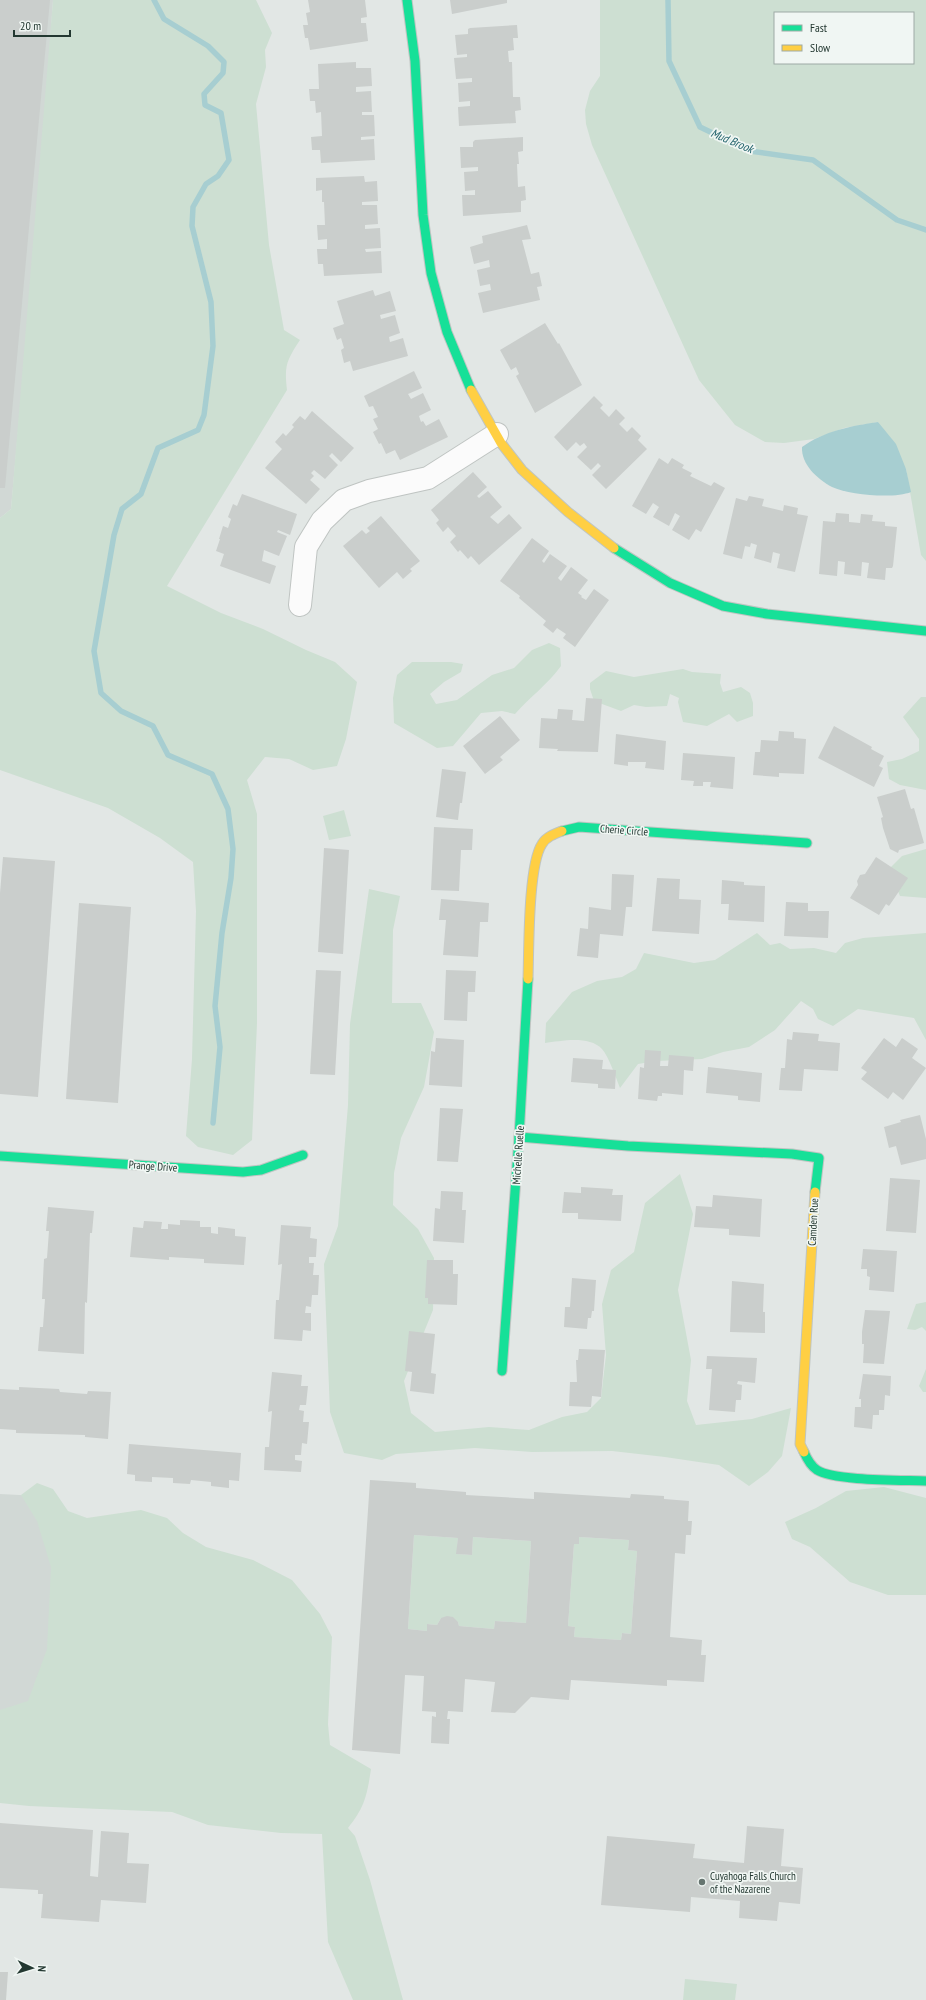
<svg xmlns="http://www.w3.org/2000/svg" width="926" height="2000" font-family="'PT Sans Narrow',sans-serif">
<style>
.built{fill:#d1d8d5}
.green{fill:#cddfd2;fill-rule:evenodd}
.water{fill:#a7ced1}
.lines{fill:none;stroke-linecap:round;stroke-linejoin:round}
.stream{stroke:#a7ced1;stroke-width:5.5}
.building{fill:#cacecc;fill-rule:evenodd}
.street-casing{stroke:#bfc4c2;stroke-width:24}
.fast-casing{stroke:#bfc5c2;stroke-width:11}
.slow-casing{stroke:#bfc5c2;stroke-width:11}
.street{stroke:#fbfbfb;stroke-width:22}
.fast{stroke:#16e098;stroke-width:9}
.slow{stroke:#ffcf43;stroke-width:9}
.poi-dot{fill:#667570;stroke:#f0f6f3;stroke-width:1.5}
.labels{text-anchor:middle;stroke-width:3.5;stroke-linejoin:round;paint-order:stroke}
.street-label{font-size:11px;fill:#233831;stroke:#f0f6f3}
.poi-label{font-size:11px;fill:#233831;stroke:#f0f6f3;text-anchor:start}
.water-label{font-size:12px;font-style:italic;fill:#24646d;stroke:#f0f6f3}
</style>
<rect width="100%" height="100%" fill="#e2e7e5"/>
<g class="built">
<path d="M0,0H53L40,186L11,509L0,518Z"/>
<path d="M0,1494L58,1497L46,1726L0,1724Z"/>
</g>
<g class="green">
<path d="M53,0H256L272,33L265,50L266,67L256,104L269,245L284,330L300,340C287,360 284,365 287,390L167,586L221,613L263,629L306,650L335,662L357,682L346,739L337,766L313,770L289,759L265,757L247,780L257,814V1023L252,1140L233,1155L198,1147L186,1136L192,1059L196,911L193,862L160,838L108,808L0,770V518L11,509Z"/>
<path d="M600,0H926V561L921,555L906,469L878,422L844,428L814,439L784,443L765,442L735,425L699,380L592,145L586,124L585,110L590,91L600,76ZM775,13H913V63H775Z"/>
<path d="M549,643L560,648L561,666C548,684 530,697 515,714L502,711L481,713L453,746L437,748L394,723L393,698L397,675L412,662H451L463,664L461,672L444,682L430,694L436,704L457,700L492,675L514,668L532,650Z"/>
<path d="M683,669L692,672L721,674L720,683L723,692L741,687L750,693L753,703V716L737,722L729,714L707,726L683,722L678,702L679,698L670,694L667,706L646,707L634,705L621,711L594,701L590,689V683L606,671L634,677Z"/>
<path d="M921,697H926V790L900,785L889,779L887,762L902,759L919,751V739L903,717Z"/>
<path d="M344,810L351,836L329,840L323,816Z"/>
<path d="M926,849V898L900,896L889,869L902,856Z"/>
<path d="M369,889L400,896L393,930L392,1003H421L434,1032L424,1087L401,1138L394,1173L393,1205L418,1229L434,1258L433,1310L404,1381L411,1413L435,1432L489,1427L529,1430L562,1417L587,1412L601,1398L606,1355L602,1304L611,1270L634,1252L645,1203L680,1174L693,1214L678,1290L691,1360L687,1401L696,1425L752,1419L791,1408L782,1456L768,1472L749,1486L719,1465L665,1457L612,1451L532,1452L475,1448L396,1454L382,1460L344,1453L330,1412L324,1264L338,1226L348,1105L350,1024Z"/>
<path d="M757,933L770,945L780,943L790,949L814,948L836,953L845,943L863,938L926,933V1040L914,1018L858,1009L833,1026L818,1019L813,1009L801,1001L775,1030L749,1047L723,1052L702,1059L656,1061L638,1064L620,1088C616,1078 609,1057 602,1049C589,1035 561,1041 545,1043L546,1023L572,992L597,981L622,977L636,969L644,953L694,963L715,960Z"/>
<path d="M926,1302V1331L922,1327L915,1330L907,1329L916,1304Z"/>
<path d="M926,1369V1392H923L919,1386Z"/>
<path d="M37,1483L53,1489L68,1511L87,1518L141,1510L167,1518L183,1533L206,1547L253,1560L292,1580L320,1614L332,1637L328,1724L330,1745L371,1769C367,1795 365,1807 348,1828L355,1836L370,1880L403,2000H353L328,1942L322,1834L281,1833L208,1825L172,1812L29,1806L0,1803V1710L28,1701L47,1649L51,1567L37,1521L21,1495Z"/>
<path d="M884,1487L926,1498V1595H888L850,1582L810,1547L792,1539L785,1522L816,1508L846,1491Z"/>
<path d="M414,1535L458,1538L457,1554L472,1555L473,1537L531,1541L526,1623L495,1621L494,1629L459,1626L458,1622L441,1618L437,1625L427,1624V1631L408,1629Z"/>
<path d="M579,1537L629,1540L628,1550L637,1551L631,1634L622,1633L621,1640L574,1637L575,1627L568,1626L574,1544H579Z"/>
<path d="M685,1979L737,1984L735,2000H683Z"/>
</g>
<path class="water" d="M878,422L896,444L906,469L911,492C894,499 849,495 832,487C817,479 801,464 802,447C824,431 851,426 878,422Z"/>
<g class="lines">
<g class="stream">
<path d="M154,0L164,19L208,46L224,62L223,73L204,94L205,105L221,113L229,160L218,176L206,184L193,207L192,226L211,302L213,346L204,415L198,430L158,448L141,494L122,509L114,535L94,651L101,693L121,711L153,726L168,755L212,774L228,809L233,849L231,878L222,933L215,1006L220,1047L213,1123"/>
<path d="M668,0L669,61L700,127L750,151L813,160L897,220L926,230"/>
</g>
</g>
<g class="building">
<path d="M0,0H50L5,488H0Z"/>
<path d="M308,0H365L367,17L361,18V23H366L368,41L310,50L308,38H305L303,25H308L306,13L310,12Z"/>
<path d="M450,0H507V3L452,14Z"/>
<path d="M517,25L518,38H513L514,50L508,51L509,62H512L513,97H520L521,110L515,111L516,123L459,126L458,107L470,106V101L459,102L458,83L472,82V78L456,79L454,58L467,57V54L457,55L455,35L468,34V29L470,28Z"/>
<path d="M356,62V68H371L372,86L356,87V92L371,91L372,112H362V115H374L375,136L361,137V140L374,139L375,160L321,163L320,150H312L311,137L322,136L321,112L316,113L315,101H310L309,89H319L318,64Z"/>
<path d="M523,137V151L518,152L519,164H517L518,187L525,186L526,200L521,201V212L463,216L462,195H475V190L465,191L464,172L478,171V167L461,168L460,147H473V142L475,140Z"/>
<path d="M364,176L365,182L377,181L378,201L362,202V205H377L378,224L365,225V229L380,228L381,248L365,249L366,252L381,251L382,273L324,276L323,264H318L317,249H327V239L318,240L317,225H325L324,202H322V190L316,191V178Z"/>
<path d="M527,225L531,239L522,240L531,274L539,272L542,286L537,287L540,300L483,313L478,293L491,290L490,284L480,286L477,270L490,267L489,260L474,264L470,247L483,243L482,236Z"/>
<path d="M373,290L375,296L390,291L396,311L380,315L381,319L395,315L400,333L389,337L390,342L403,338L408,356L353,371L350,361L344,363L341,350L344,348L341,338L337,340L333,328L344,324L337,301Z"/>
<path d="M545,323L558,344L559,343L582,385L535,413L516,376L519,374L516,367L511,370L500,350Z"/>
<path d="M414,371L422,388L408,394L411,399L423,393L431,410L419,416L421,422L423,421L426,426L439,419L448,437L400,460L395,450L386,454L381,443L379,444L373,432L378,429L373,419L378,417L373,406L369,407L364,396Z"/>
<path d="M594,396L603,405L600,408L609,417L616,409L625,418L619,424L627,432L632,427L641,436L638,440L647,449L606,489L592,475L601,466L598,463L591,470L577,457L587,447L584,443L580,446L576,442L567,451L554,437Z"/>
<path d="M312,411L354,448L341,462L332,453L329,456L338,465L325,479L314,470L311,473L314,476L310,480L320,489L306,504L265,468L282,449L275,442L283,433L286,436L294,427L292,425L300,416L305,420Z"/>
<path d="M659,458L668,464L672,458L684,465L682,468L692,473L690,476L711,486L714,482L725,488L701,532L696,529L689,540L672,530L680,516L675,513L669,526L653,517L659,507L653,503L646,514L632,506Z"/>
<path d="M473,472L487,487L477,496L479,498L488,491L502,507L490,517L498,524L509,514L522,528L479,565L471,556L468,559L460,550L458,552L450,542L456,536L448,527L443,532L436,523L439,520L431,510Z"/>
<path d="M242,494L297,514L290,535L278,530L277,532L287,536L279,556L264,550L262,561L276,566L270,584L220,566L224,554L216,551L220,539H219L223,526L228,528L231,519L228,517L233,504L237,506Z"/>
<path d="M749,496L764,499L762,506L783,511L784,505L798,508L797,514L808,516L795,572L777,568L780,554L773,552L771,563L754,558L757,545L751,543L750,547L745,546L742,559L723,554L736,498L747,501Z"/>
<path d="M836,513L849,514V522L860,523L861,514L873,515L872,521L885,522V526L897,527L893,566L892,568H886L885,580L867,578L869,563L862,562L861,576L844,574L845,562L838,561L837,576L819,574L823,521L835,522Z"/>
<path d="M381,516L420,561L410,569L412,571L403,579L397,572L379,588L343,546L362,530L366,534L370,531L367,528Z"/>
<path d="M532,538L549,551L542,561L544,563L550,554L567,566L558,578L561,581L571,567L588,580L578,593L582,596L581,597L586,600L594,589L609,600L575,647L563,638L566,634L557,628L553,633L543,625L546,621L519,598L520,596L500,581Z"/>
<path d="M586,698L602,699L598,752L557,751L558,749L539,748L541,718L557,719L558,709L573,710L572,720L584,721Z"/>
<path d="M500,716L520,740L500,757L503,760L485,774L463,746Z"/>
<path d="M834,726L872,747L871,749L884,756L879,766L883,768L874,787L818,758Z"/>
<path d="M779,731L794,732V738L806,739L804,774L779,773V777L753,775L755,752H760L761,740L778,741Z"/>
<path d="M616,734L666,741L664,770L645,768L646,762H628V766L614,764Z"/>
<path d="M683,753L735,757L733,789L710,787L711,782H703V786H693L694,781L681,780Z"/>
<path d="M442,769L466,772L462,803H460L458,820L436,817Z"/>
<path d="M905,789L911,809L914,808L924,843L899,850L898,853L890,849L883,828L881,818L883,817L877,797Z"/>
<path d="M434,827L473,829L472,850H461L459,891L431,890Z"/>
<path d="M324,848L349,850L343,954L318,952Z"/>
<path d="M3,857L55,861L38,1097L0,1094V893Z"/>
<path d="M876,857L908,878L889,906L886,904L879,915L850,898L858,885L857,881L860,875L865,874Z"/>
<path d="M612,874L634,875L632,907H626L623,936L600,934L598,958L577,956L580,928L588,929L589,907L611,910Z"/>
<path d="M657,878L680,879L679,899L701,900L699,934L652,931Z"/>
<path d="M722,880L744,882V885L765,886L764,922L728,920L729,904H721Z"/>
<path d="M441,899L489,903L488,922H480L478,957L443,955L446,920H439Z"/>
<path d="M786,902L808,903V911H829L828,938L784,936Z"/>
<path d="M79,903L131,907L118,1103L66,1099Z"/>
<path d="M316,970L341,971L335,1075L310,1074Z"/>
<path d="M446,970L476,971L475,992H468L467,1021L444,1020Z"/>
<path d="M793,1032L819,1034L818,1041L840,1043L838,1071L804,1069L802,1091L779,1090L781,1068H785L787,1039L792,1040Z"/>
<path d="M436,1038L464,1040L462,1087L429,1085L431,1051L435,1052Z"/>
<path d="M884,1038L896,1047L902,1038L918,1049L912,1058L926,1068L903,1100L893,1092L888,1099L861,1079L867,1072L861,1068Z"/>
<path d="M645,1050L661,1051L660,1066H668L669,1055L694,1057L693,1071L684,1070L683,1095L662,1093V1096H658L657,1101L638,1099L640,1067L644,1068Z"/>
<path d="M573,1058L603,1060L602,1069L616,1070L615,1089L598,1088V1084L571,1082Z"/>
<path d="M708,1067L762,1073L760,1102L738,1100V1096L706,1093Z"/>
<path d="M440,1108L463,1109L458,1162L437,1161Z"/>
<path d="M920,1115L926,1139V1159L901,1165L896,1146L889,1148L884,1127L901,1122L900,1120Z"/>
<path d="M890,1178L920,1180L916,1233L886,1231Z"/>
<path d="M581,1187L613,1189L612,1195H623L621,1221L578,1219V1213H562L564,1192L581,1193Z"/>
<path d="M441,1191L463,1192L462,1210H466L464,1243L433,1241L435,1208L440,1209Z"/>
<path d="M713,1195L762,1199L760,1237L729,1235V1229L694,1227L696,1206L712,1207Z"/>
<path d="M48,1207L94,1211L92,1233H90L87,1303L85,1302L84,1354L38,1351L40,1327H43L45,1299H42L44,1259L47,1258L49,1231H46Z"/>
<path d="M180,1220L200,1221V1227H211V1233L218,1234V1227L235,1229V1236L246,1237L244,1265L204,1263V1259L169,1257V1260L130,1257L133,1227L143,1228L144,1221L162,1222L161,1229H168V1224L180,1225Z"/>
<path d="M281,1225L311,1227L310,1238L317,1239L316,1257H309V1263H314L313,1275H319L318,1295H312L311,1307L306,1306L305,1313H311V1331L303,1330L302,1341L274,1339L276,1300H279L282,1264L278,1265Z"/>
<path d="M863,1249L897,1251L894,1292L869,1290L870,1277L867,1276V1269H861Z"/>
<path d="M427,1260H453V1274H458L457,1305L428,1304V1298H425Z"/>
<path d="M572,1278L596,1280L594,1311H592L591,1318H588L587,1329L564,1327L565,1307H570Z"/>
<path d="M732,1281L764,1284L763,1312H765V1333L730,1332Z"/>
<path d="M865,1310L890,1311L884,1364L863,1363L864,1344H862V1332Z"/>
<path d="M409,1331L435,1334L431,1373L436,1374L434,1394L410,1391L412,1372L405,1371Z"/>
<path d="M579,1349L605,1350L601,1397L592,1396L591,1407L569,1406L570,1382H577L576,1360H578Z"/>
<path d="M707,1356L757,1358L755,1383L738,1381L737,1384L742,1385L741,1400H736L735,1412L709,1410L712,1369H706Z"/>
<path d="M272,1372L302,1375L301,1386H308L306,1405H300L299,1410L304,1411L303,1422H309L307,1444L302,1443L301,1455H295V1460L302,1461L301,1472L264,1470L265,1447H269L272,1411L268,1412Z"/>
<path d="M863,1374L891,1376L890,1396L885,1395L884,1410H879V1415H873L872,1429L854,1427L855,1407H861V1399H859Z"/>
<path d="M19,1387L59,1389L60,1392L87,1394L88,1391L111,1392L108,1439L85,1437V1435L16,1433V1430L0,1429V1389L19,1390Z"/>
<path d="M129,1444L241,1453L239,1481L229,1480V1488L211,1486V1482L191,1480L190,1484L173,1483V1478L152,1477V1482L135,1481V1475L127,1474Z"/>
<path d="M370,1480L416,1483V1488L466,1492V1495L534,1499V1492L630,1498L631,1494L664,1496V1499L689,1501L688,1521H692L691,1535H686L685,1554L675,1553L670,1637L702,1640L701,1655H706L704,1682L667,1680V1686L571,1680L569,1700L531,1697L515,1713L491,1712L495,1682L465,1679L463,1712L448,1711L447,1719H450L449,1744L431,1743L432,1716L436,1717V1712L422,1711L424,1676L405,1675L400,1754L352,1750ZM414,1535L458,1538L456,1554L472,1555L473,1537L531,1541L526,1623L495,1621L494,1629L459,1626L458,1622L453,1617L447,1616L441,1618L437,1625L427,1624V1631L408,1629ZM579,1537L629,1540L628,1550L637,1551L631,1634L622,1633L621,1640L574,1637L575,1627L568,1626L574,1544H579Z"/>
<path d="M0,1823L93,1830L90,1876L98,1877L101,1831L129,1833L127,1863L149,1864L146,1903L101,1900L99,1922L41,1918L43,1894H38V1890L0,1888Z"/>
<path d="M747,1826L784,1829L781,1866L803,1868L800,1904L779,1902L777,1921L739,1918L740,1901L691,1897L690,1912L601,1905L607,1836L695,1844L693,1858L744,1863Z"/>
<path d="M0,1972H8L6,2000H0Z"/>
</g>
<g class="lines">
<defs>
<path id="street" d="M300,605L306,547L322,521L344,500L369,491L428,478L497,434"/>
<g id="fast">
<path d="M407,0L415,61L423,215L431,273L447,332L471,390"/>
<path d="M614,548L670,583L723,606L767,614L926,631"/>
<path d="M562,831L579,827L807,843"/>
<path d="M519,1137L628,1146L792,1154L819,1158L815,1192"/>
<path d="M0,1156L243,1172L261,1170L303,1155"/>
<path d="M502,1371L519,1137L528,979"/>
<path d="M804,1452C807,1459 811,1466 817,1470C834,1481 903,1480 926,1481"/>
</g>
<g id="slow">
<path d="M471,390L501,443L522,470L568,512L614,548"/>
<path d="M528,979C529,950 528,865 542,844C546,837 554,834 562,831"/>
<path d="M804,1452L800,1444L815,1192"/>
</g>
</defs>
<use href="#street" class="street-casing"/>
<use href="#fast" class="fast-casing"/>
<use href="#slow" class="slow-casing"/>
<use href="#street" class="street"/>
<use href="#fast" class="fast"/>
<use href="#slow" class="slow"/>
</g>
<circle class="poi-dot" cx="702" cy="1882" r="4"/>
<g class="labels">
<g class="street-label">
<text transform="translate(624 830) rotate(4)" y="4">Cherie Circle</text>
<text transform="translate(518 1155) rotate(-86)" y="4">Michelle Ruelle</text>
<text transform="translate(153 1166) rotate(4)" y="4">Prange Drive</text>
<text transform="translate(813 1222) rotate(-87)" y="4">Camden Rue</text>
</g>
<g class="poi-label">
<text x="710" y="1880">Cuyahoga Falls Church<tspan x="710" dy="13">of the Nazarene</tspan></text>
</g>
<g class="water-label">
<text transform="translate(732 141) rotate(23)" y="4">Mud Brook</text>
</g>
</g>
<rect x="774" y="12" width="140" height="52" fill="#f0f6f3" stroke="#9eaaa5"/>
<rect x="782" y="25" width="20" height="6" fill="#16e098" stroke="#9eaaa5"/>
<text x="810" y="32" font-size="12" fill="#233831">Fast</text>
<rect x="782" y="45" width="20" height="6" fill="#ffcf43" stroke="#9eaaa5"/>
<text x="810" y="52" font-size="12" fill="#233831">Slow</text>
<g transform="translate(32 1968) rotate(94)" stroke="#f0f6f3" stroke-width="3" paint-order="stroke">
<path d="M0-3L7 15L0 10L-7 15Z" fill="#233831"/>
<text y="-6" font-size="11" font-weight="bold" text-anchor="middle" fill="#233831">N</text>
</g>
<path d="M14 30v6h56v-6" fill="none" stroke="#233831" stroke-width="2"/>
<text x="20" y="30" font-size="12" fill="#233831" stroke="#f0f6f3" stroke-width="3" paint-order="stroke">20 m</text>
</svg>
